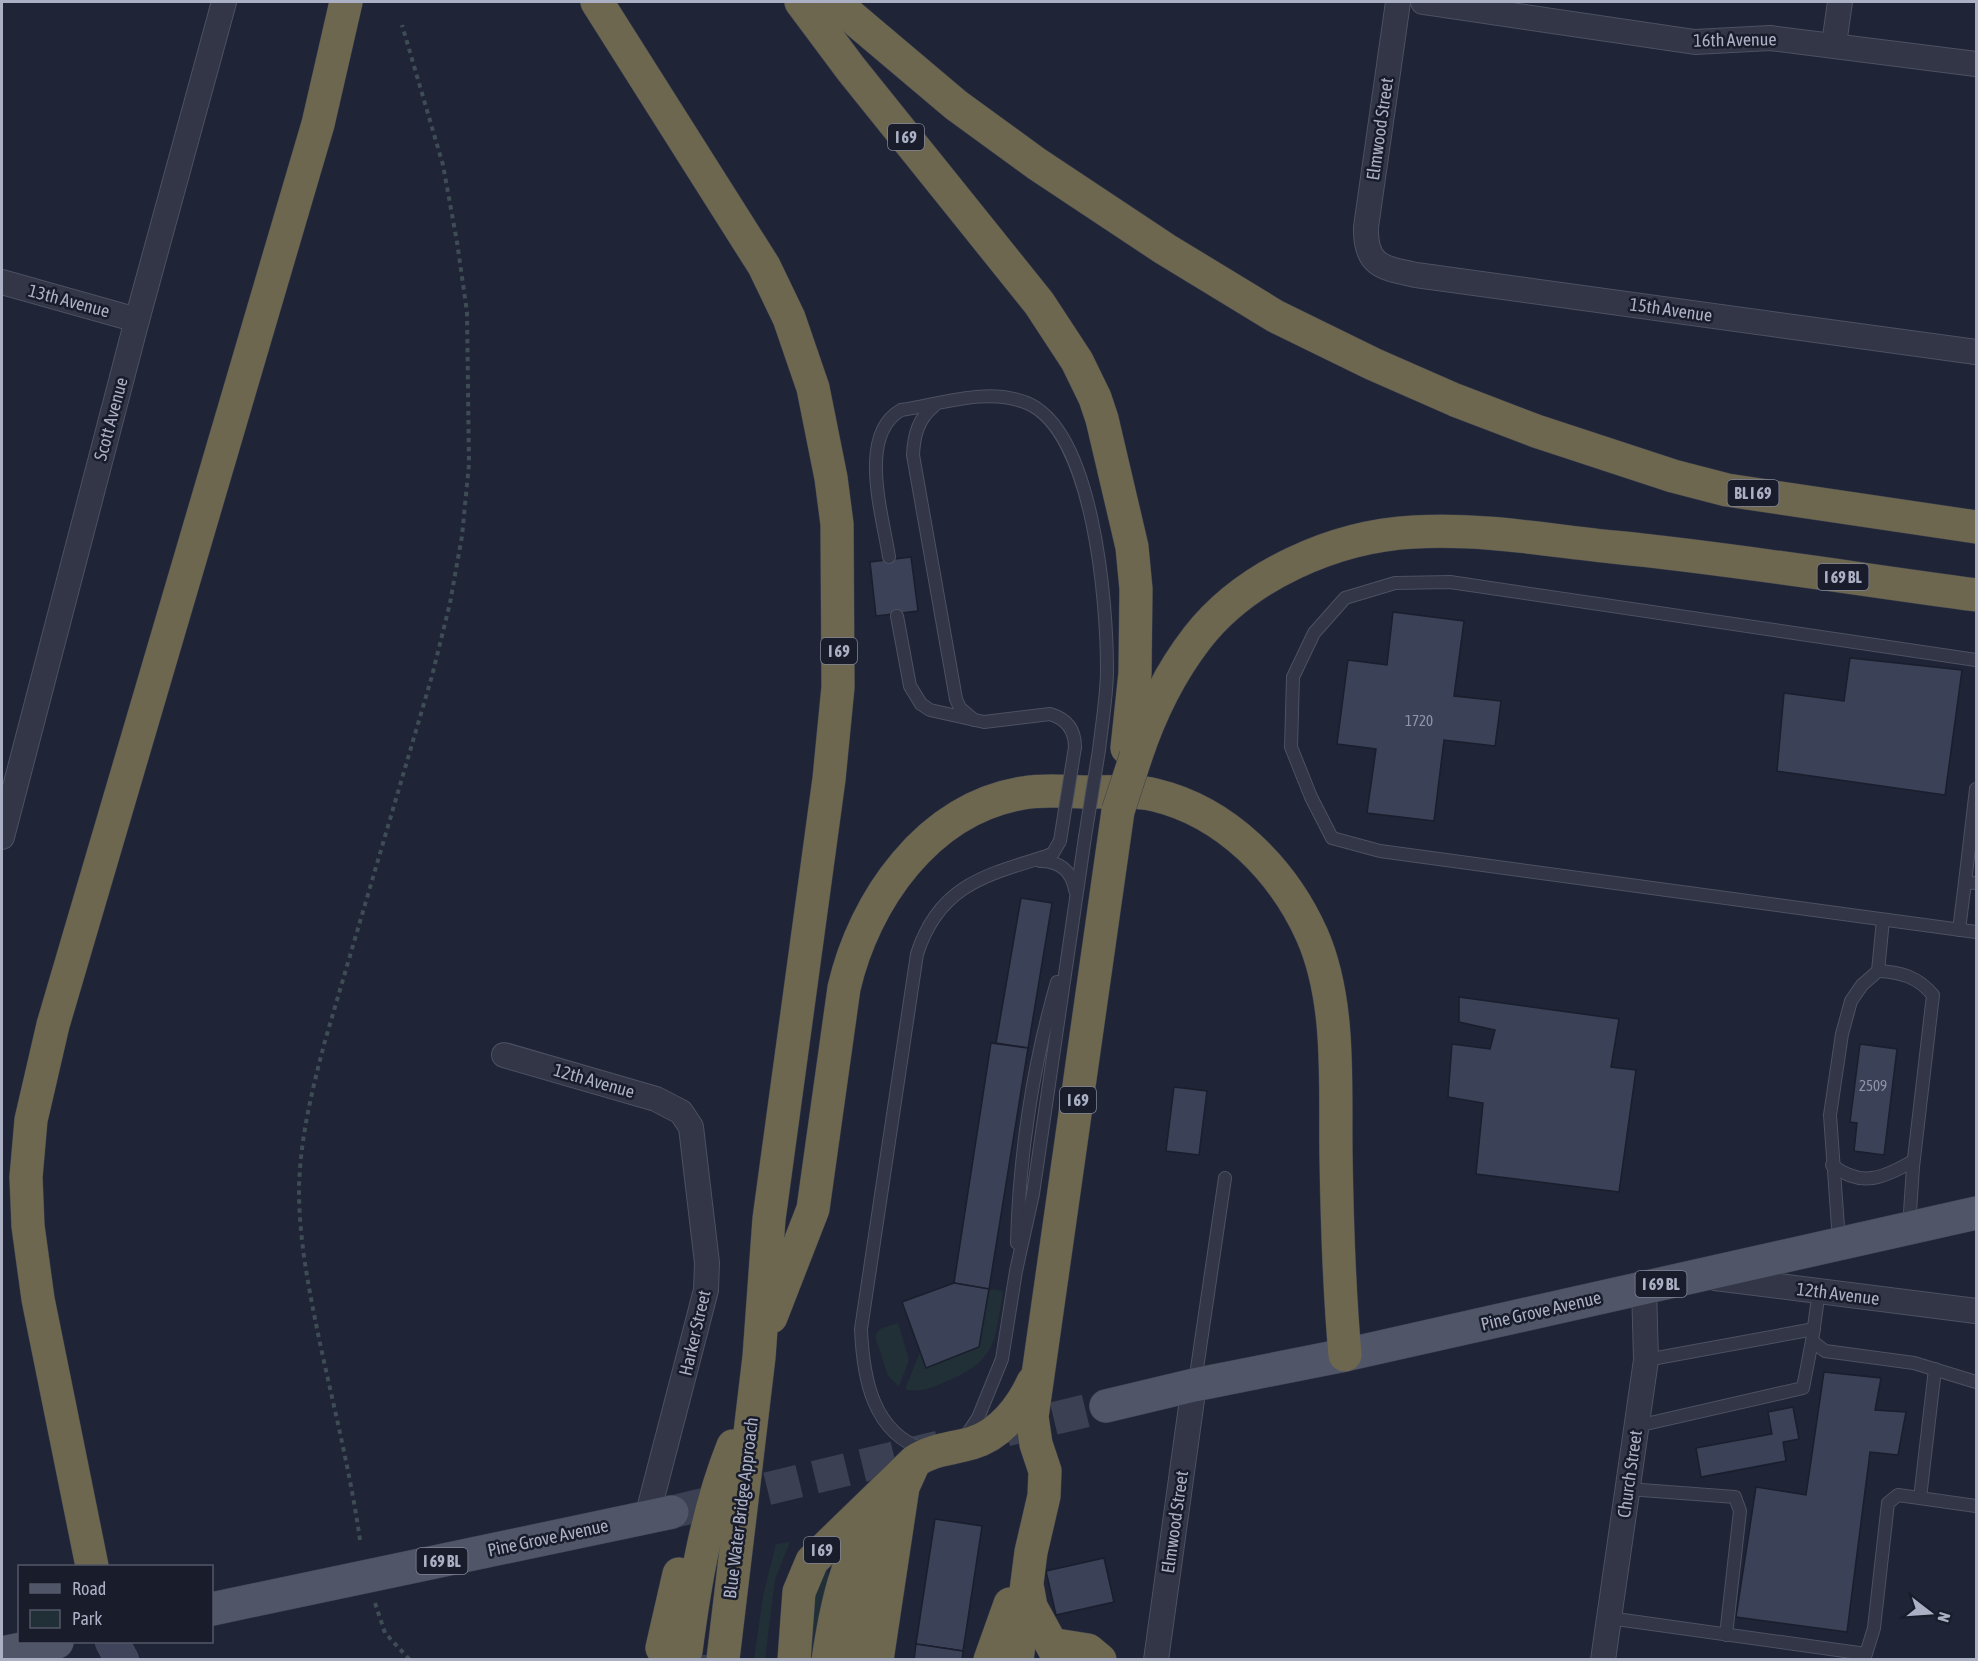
<svg xmlns="http://www.w3.org/2000/svg" width="1978" height="1661" font-family="'Asap Condensed',sans-serif">
<style>
.green{fill:#213037}
.building{fill:#3b4157;stroke:#1a1e2d;stroke-width:1.5}
.lines{fill:none;stroke-linecap:round;stroke-linejoin:round}
.primary-tunnel{stroke:#3b4052;stroke-width:33;stroke-dasharray:33 16;stroke-linecap:butt}
.highway-tunnel{stroke:#3b4052;stroke-width:33;stroke-dasharray:33 16;stroke-linecap:butt}
.lane-casing{stroke:#4d5162;stroke-width:14}
.street-casing{stroke:#4d5162;stroke-width:26}
.secondary-casing{stroke:#4d5162;stroke-width:34}
.primary-casing{stroke:#3c4050;stroke-width:34}
.highway-casing{stroke:#3a3e4e;stroke-width:34}
.path{stroke:#3e4d55;stroke-width:4;stroke-dasharray:4.5 4.5;stroke-linecap:butt}
.lane{stroke:#323646;stroke-width:12}
.street{stroke:#323646;stroke-width:24}
.secondary{stroke:#40445a;stroke-width:33}
.primary{stroke:#505567;stroke-width:33}
.highway{stroke:#6d674f;stroke-width:33}
.lane-bridge-casing{stroke:#4d5162;stroke-width:14;stroke-linecap:butt}
.highway-bridge-casing{stroke:#3a3e4e;stroke-width:34;stroke-linecap:butt}
.lane-bridge{stroke:#323646;stroke-width:12}
.highway-bridge{stroke:#6d674f;stroke-width:33}
.labels{text-anchor:middle;stroke-width:5;stroke-linejoin:round;paint-order:stroke}
.number-label{font-size:15px;fill:#9094a9}
.shield{fill:#181c2b;stroke:#808496;stroke-width:1.5}
.shield-label{font-size:16px;font-weight:bold;fill:#acb0c4}
.street-label{font-size:18px;fill:#acb0c4;stroke:#181c2b}
</style>
<rect width="100%" height="100%" fill="#1f2436"/>
<g class="green">
<path d="M989,1289L1003,1291C994,1342 998,1360 945,1382C932,1388 919,1393 905,1389L920,1352L926,1368L979,1346Z"/>
<path d="M898,1323L909,1360L899,1386L888,1376L875,1336L880,1329Z"/>
<path d="M790,1542L775,1579L765,1659H754L763,1596L776,1544Z"/>
<path d="M827,1568L829,1577L817,1659L801,1660L805,1609Z"/>
</g>
<g class="building">
<path d="M911,557L918,611L876,616L870,562Z"/>
<path d="M1393,612L1464,621L1454,696L1501,701L1495,746L1444,740L1434,821L1367,813L1376,749L1337,744L1348,660L1387,665Z"/>
<path d="M1850,658L1962,670L1945,795L1777,771L1784,693L1844,701Z"/>
<path d="M1021,898L1052,903L1028,1048L996,1043Z"/>
<path d="M1459,997L1619,1019L1611,1067L1636,1070L1619,1192L1476,1174L1483,1103L1448,1097L1452,1044L1490,1049L1495,1030L1459,1022Z"/>
<path d="M991,1043L1028,1048L989,1289L954,1283Z"/>
<path d="M1860,1044L1897,1049L1884,1155L1854,1151L1857,1123L1850,1122Z"/>
<path d="M1174,1087L1207,1091L1199,1155L1166,1151Z"/>
<path d="M954,1283L989,1289L979,1347L926,1368L902,1302Z"/>
<path d="M1824,1372L1881,1378L1875,1410L1906,1412L1898,1455L1870,1452L1847,1632L1736,1617L1756,1487L1806,1495Z"/>
<path d="M1793,1407L1799,1439L1783,1442L1786,1461L1701,1477L1696,1448L1772,1434L1768,1412Z"/>
<path d="M935,1519L982,1526L963,1651L916,1644Z"/>
<path d="M1104,1558L1114,1602L1056,1615L1046,1571Z"/>
<path d="M916,1644L963,1651L962,1660H914Z"/>
</g>
<g class="lines">
<g class="primary-tunnel">
<path d="M1006,1430L1106,1406"/>
<path d="M672,1512L939,1447"/>
</g>
<path class="highway-tunnel" d="M704,1660V1655"/>
<defs>
<g id="lane">
<path d="M934,406C918,419 914,435 913,455L956,699L960,708L974,720"/>
<path d="M889,557C883,516 857,435 901,410C942,404 987,387 1027,403C1094,431 1107,604 1107,669C1107,696 1102,723 1099,750"/>
<path d="M897,616L910,686L921,704L930,710L984,722L1050,714C1067,719 1075,730 1075,747"/>
<path d="M1976,660L1450,582L1395,583L1345,598L1314,633L1293,677L1291,747L1311,797L1332,838L1380,851L1976,932"/>
<path d="M1040,861C1059,861 1072,871 1075,890"/>
<path d="M1965,882L1976,789"/>
<path d="M1959,930L1965,882L1976,883"/>
<path d="M1878,971L1883,920"/>
<path d="M1832,1165C1861,1188 1884,1178 1913,1161"/>
<path d="M1839,1241L1830,1115L1842,1034L1851,1001L1862,985L1878,971C1901,972 1918,977 1933,995L1913,1167L1909,1227"/>
<path d="M1017,1243C1019,1157 1033,1064 1057,982"/>
<path d="M1819,1291L1812,1341L1825,1351L1914,1363L1976,1382"/>
<path d="M1646,1360L1814,1329"/>
<path d="M1195,1382L1225,1178"/>
<path d="M1637,1426L1803,1388L1812,1341"/>
<path d="M966,1436L978,1418L1002,1359L1016,1271L1033,1194L1085,837"/>
<path d="M925,1450C872,1433 863,1377 861,1329L917,954C939,885 986,875 1047,856L1053,853L1060,841"/>
<path d="M1628,1489L1735,1497L1740,1511L1726,1635"/>
<path d="M1920,1498L1935,1369"/>
<path d="M1609,1618L1866,1654L1874,1628L1888,1503L1898,1495L1976,1506"/>
</g>
<g id="street">
<path d="M1398,2L1366,227C1365,265 1381,268 1416,275L1976,352"/>
<path d="M1423,2L1695,42L1770,38L1976,64"/>
<path d="M1834,44L1840,2"/>
<path d="M2,282L137,320"/>
<path d="M2,837L137,320L224,2"/>
<path d="M504,1055L656,1099L681,1112L691,1127L707,1263L706,1290L647,1517"/>
<path d="M1715,1278L1976,1311"/>
<path d="M1156,1660L1194,1385"/>
<path d="M1603,1660L1646,1360L1644,1287"/>
</g>
<path id="secondary" d="M112,1642L122,1660"/>
<g id="primary">
<path d="M1106,1406L1194,1385L1345,1355L1976,1213"/>
<path d="M212,1609L672,1512"/>
<path d="M2,1653L57,1642"/>
</g>
<g id="highway">
<path d="M597,2L764,266L789,318L813,388L831,478L837,524L838,687L829,779L769,1219L759,1357L723,1659"/>
<path d="M801,2L851,69L1039,303L1077,361L1095,398L1102,419L1132,547L1136,589L1135,673L1127,748"/>
<path d="M834,2L956,105L1037,164L1165,249L1275,316L1373,364L1455,400L1536,431L1673,476L1727,490L1976,527"/>
<path d="M1136,756C1150,714 1170,673 1197,638C1246,575 1335,536 1414,532C1480,528 1547,540 1613,547C1735,559 1855,579 1976,595"/>
<path d="M771,1317L813,1209L844,988C864,901 927,809 1023,793C1045,789 1069,792 1092,792C1112,792 1135,790 1155,795C1226,812 1283,870 1312,935C1341,1001 1335,1083 1336,1154C1337,1222 1339,1288 1345,1355"/>
<path d="M92,1566L38,1299L28,1226L26,1177L31,1120L53,1025L318,124L346,2"/>
<path d="M1028,1590L1031,1607L1060,1660"/>
<path d="M1056,1645L1088,1650L1100,1660"/>
<path d="M662,1648L679,1574"/>
<path d="M686,1651C695,1582 707,1511 733,1446"/>
<path d="M794,1660L799,1592L812,1561L915,1461C933,1449 952,1449 972,1443C1001,1434 1021,1408 1033,1382"/>
<path d="M828,1660C836,1607 846,1559 875,1513"/>
<path d="M852,1660L871,1552"/>
<path d="M877,1660L903,1487L913,1465"/>
<path d="M990,1660L1010,1604"/>
<path d="M1017,1660L1031,1552L1044,1496L1045,1471L1036,1444L1032,1417L1118,811"/>
</g>
</defs>
<use href="#lane" class="lane-casing"/>
<use href="#street" class="street-casing"/>
<use href="#secondary" class="secondary-casing"/>
<use href="#primary" class="primary-casing"/>
<use href="#highway" class="highway-casing"/>
<g class="path">
<path d="M360,1540C351,1476 335,1412 321,1348C310,1295 299,1243 299,1189C300,1139 312,1090 325,1041L432,676L450,603L462,536L469,464L467,312L457,242L443,165L402,25"/>
<path d="M375,1603L385,1633L410,1660"/>
</g>
<use href="#lane" class="lane"/>
<use href="#street" class="street"/>
<use href="#secondary" class="secondary"/>
<use href="#primary" class="primary"/>
<use href="#highway" class="highway"/>
<defs>
<g id="lane-bridge">
<path d="M1085,837L1099,750"/>
<path d="M1060,841L1075,747"/>
</g>
<path id="highway-bridge" d="M1118,811L1136,756"/>
</defs>
<use href="#lane-bridge" class="lane-bridge-casing"/>
<use href="#highway-bridge" class="highway-bridge-casing"/>
<use href="#lane-bridge" class="lane-bridge"/>
<use href="#highway-bridge" class="highway-bridge"/>
</g>
<g class="labels">
<g class="number-label">
<text x="1419" y="726">1720</text>
<text x="1873" y="1091">2509</text>
</g>
<g class="shield">
<rect x="888" y="124" width="36" height="26" rx="4.5"/>
<rect x="1727.5" y="480" width="51" height="26" rx="4.5"/>
<rect x="1817.5" y="564" width="51" height="26" rx="4.5"/>
<rect x="821" y="638" width="36" height="26" rx="4.5"/>
<rect x="1060" y="1087" width="36" height="26" rx="4.5"/>
<rect x="1635.5" y="1271" width="51" height="26" rx="4.5"/>
<rect x="804" y="1537" width="36" height="26" rx="4.5"/>
<rect x="416.5" y="1548" width="51" height="26" rx="4.5"/>
</g>
<g class="shield-label">
<text x="906" y="143">I 69</text>
<text x="1753" y="499">BL I 69</text>
<text x="1843" y="583">I 69 BL</text>
<text x="839" y="657">I 69</text>
<text x="1078" y="1106">I 69</text>
<text x="1661" y="1290">I 69 BL</text>
<text x="822" y="1556">I 69</text>
<text x="442" y="1567">I 69 BL</text>
</g>
<g class="street-label">
<text transform="translate(1735 40) rotate(-1)" y="6">16th Avenue</text>
<text transform="translate(1380 129) rotate(-82)" y="6">Elmwood Street</text>
<text transform="translate(69 301) rotate(15)" y="6">13th Avenue</text>
<text transform="translate(1671 310) rotate(8)" y="6">15th Avenue</text>
<text transform="translate(111 419) rotate(-75)" y="6">Scott Avenue</text>
<text transform="translate(594 1081) rotate(16)" y="6">12th Avenue</text>
<text transform="translate(1838 1294) rotate(7)" y="6">12th Avenue</text>
<text transform="translate(1541 1311) rotate(-13)" y="6">Pine Grove Avenue</text>
<text transform="translate(695 1333) rotate(-77)" y="6">Harker Street</text>
<text transform="translate(1630 1474) rotate(-82)" y="6">Church Street</text>
<text transform="translate(741 1508) rotate(-83)" y="6">Blue Water Bridge Approach</text>
<text transform="translate(1175 1522) rotate(-82)" y="6">Elmwood Street</text>
<text transform="translate(548 1538) rotate(-12)" y="6">Pine Grove Avenue</text>
</g>
</g>
<rect width="1978" height="1661" fill="none" stroke="#acb0c4" stroke-width="6"/>
<rect x="18" y="1565" width="195" height="78" fill="#181c2b" stroke="#535768" stroke-width="1.5"/>
<rect x="30" y="1584" width="30" height="9" fill="#505567" stroke="#535768" stroke-width="1.5"/>
<text x="72" y="1595" font-size="18" fill="#acb0c4">Road</text>
<rect x="30" y="1610" width="30" height="18" fill="#213037" stroke="#535768" stroke-width="1.5"/>
<text x="72" y="1625" font-size="18" fill="#acb0c4">Park</text>
<g transform="translate(1930 1613) rotate(107)" stroke="#181c2b" stroke-width="4.5" paint-order="stroke">
<path d="M0-4.5L10 22L0 15L-10 22Z" fill="#acb0c4"/>
<text y="-9" font-size="16" font-weight="bold" text-anchor="middle" fill="#acb0c4">N</text>
</g>
</svg>
